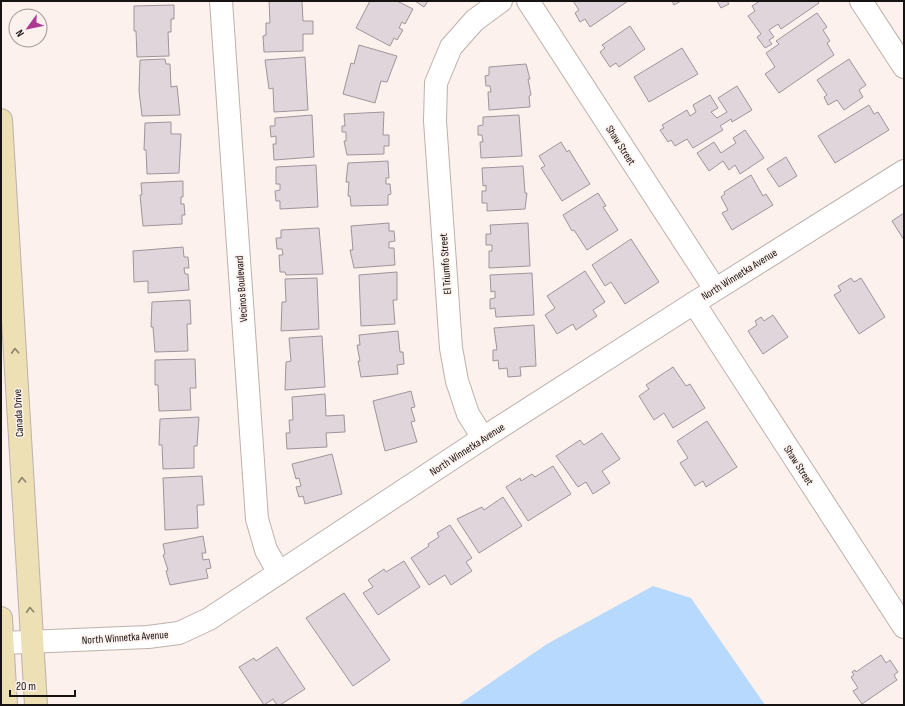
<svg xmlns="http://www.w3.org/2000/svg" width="905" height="706" font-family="'Sofia Sans Condensed',sans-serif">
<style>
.water{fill:#b7d9fd}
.building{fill:#e0d5db;stroke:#9e959a}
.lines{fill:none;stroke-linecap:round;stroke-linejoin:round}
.street-casing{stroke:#bcb1ad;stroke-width:24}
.secondary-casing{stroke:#bcb1ad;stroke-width:24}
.street{stroke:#fff;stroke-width:22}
.secondary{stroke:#ece0b4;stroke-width:22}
.oneway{stroke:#8c846b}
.labels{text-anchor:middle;stroke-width:3;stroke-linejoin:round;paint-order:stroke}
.street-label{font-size:11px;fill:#171312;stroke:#fcf1ec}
</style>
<rect width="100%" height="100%" fill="#fcf1ec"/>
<path class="water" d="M653,586L691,598L765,705H458L547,644Z"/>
<g class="building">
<path d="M269,1H302L303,21H313V34H303V51L264,52L263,36L266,35V23H270Z"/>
<path d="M370,1H397L413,9L405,24L402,22L399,28L403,30L397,40L394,38L390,46L356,28Z"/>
<path d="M415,1H428L424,7Z"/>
<path d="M573,1H628L590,27L585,19L580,22L575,13L579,10Z"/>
<path d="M672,1H681L674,5Z"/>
<path d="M717,1H727L729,4L721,8Z"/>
<path d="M760,1H817L819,3L781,29L778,24L769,30L774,37L769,40L772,44L765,48L757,37L761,34L748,16L755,11L752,6Z"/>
<path d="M174,5V19H171V32H168L169,56L137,57L136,31H134V6Z"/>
<path d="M817,13L827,27L823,30L830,41L827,43L834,55L779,93L765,74L775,67L766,53L779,44L776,41Z"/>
<path d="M630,26L645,49L619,67L616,63L610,67L600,52L605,48L602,45Z"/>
<path d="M359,45L397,56L387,82L381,81L375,103L343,94L351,63L354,64Z"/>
<path d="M682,48L698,74L649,102L634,77Z"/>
<path d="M305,57L308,110L274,112L273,88L269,89L265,60Z"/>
<path d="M165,59L166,64H170L171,87L177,86L180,115L142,116L139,91L140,60Z"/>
<path d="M849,59L866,85L859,90L863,97L844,110L837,100L828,105L824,97L827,95L817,80Z"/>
<path d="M526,64L530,79H528L531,95L529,96L530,107L489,110L488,92H491L490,86H486L485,76L489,75V67Z"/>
<path d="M737,86L752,110L732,122L731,119L720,126L723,130L693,148L687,139L675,146L671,140L668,142L660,130L664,128L662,125L687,110L690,116L696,112L693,105L710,95L718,108L711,112L717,118L727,112L718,98Z"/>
<path d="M869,105L874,114L878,112L889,130L835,163L818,136Z"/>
<path d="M384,112L383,135H389V146H384V154L347,155L344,141H346V132H342V126H345L344,114Z"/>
<path d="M312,115L314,157L274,160L273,144H276V136L271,137L270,126H275V118Z"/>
<path d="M519,115L522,156L481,158L480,142H483L482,135H478V126L483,125V117Z"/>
<path d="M171,122V134H181L179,173L147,174L146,150H144L145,123Z"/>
<path d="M745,130L764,158L740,174L735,165L729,170L723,161L709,171L697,153L714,142L721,153L736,143L733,138Z"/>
<path d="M561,142L567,152L569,150L590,184L562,201L541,168L545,166L539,156Z"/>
<path d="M786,157L797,176L779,187L767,169Z"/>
<path d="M388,161L389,178H386V184H390L391,194L388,195V205L351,206L350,196H348L349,182H346L348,163Z"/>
<path d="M316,165L318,207L280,209V201H276L275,191L280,190V184H276V167Z"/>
<path d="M523,166L525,193H527L525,209L487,211V203H482V191H486V185L483,186L482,168Z"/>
<path d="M751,175L763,196L766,194L773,205L732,230L722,213L728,210L721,197L725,194L724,192Z"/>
<path d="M183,181V197H181V204H184L185,215H182V224L143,226L140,195H142L141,183Z"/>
<path d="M598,193L606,206L603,207L618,230L587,250L574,230L572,231L563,215Z"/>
<path d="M904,213V240L892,221Z"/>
<path d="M389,223V231H394L395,241L389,242V248H394L395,265L354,268L350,250H353L351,226Z"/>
<path d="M528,223L530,266L489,268V251H492V245H486V234H491L490,225Z"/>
<path d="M319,228L323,274L286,275L285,272H280L279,255H283L282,249H277L276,238H281V230Z"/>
<path d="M631,239L659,282L625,304L611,282L605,286L592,265Z"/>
<path d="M183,247L184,257H188L189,268H184L185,274H188L189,290L148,293V281L134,282L133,251Z"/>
<path d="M585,271L605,302L593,310L597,316L576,330L573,324L557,334L545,315L555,308L547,296Z"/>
<path d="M397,272V300H393L395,324L361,326L359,275Z"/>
<path d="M532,273L534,315L496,317L495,308L490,309V299L495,298V291L491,292L490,275Z"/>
<path d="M317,278L319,329L281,331L282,302H286L285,279Z"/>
<path d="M851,278L854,282L861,278L885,317L859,334L834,295L841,291L838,286Z"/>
<path d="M190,300L191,324H187L188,351L155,352L153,327H151L152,302Z"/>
<path d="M773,315L788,337L763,354L748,331L757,325L755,321L761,317L764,321Z"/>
<path d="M534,325L536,366L520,367L521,376L508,377L507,368L499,369L498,360L493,361V350H497L494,328Z"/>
<path d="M398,331L400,352H403L404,364L397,365L398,374L361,377L358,361H360L357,345H360L359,335Z"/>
<path d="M322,336L325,387L285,390L286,362L291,361L289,338Z"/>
<path d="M195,359L196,388H190L191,410L159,411L158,385H155V360Z"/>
<path d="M673,367L686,386L690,384L705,408L673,428L664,413L654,420L639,396L649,389L646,385Z"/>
<path d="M411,391L415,407L411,408L415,421L411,422L417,442L385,451L373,401Z"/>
<path d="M325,394L326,416L344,415L345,432L326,433L327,447L287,449L286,433H290L289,420H293L292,397Z"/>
<path d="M199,417L197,446H194V468L163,469L162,445H159L160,419Z"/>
<path d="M707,421L737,467L706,487L703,481L695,486L680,463L688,458L677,441Z"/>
<path d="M602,433L620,459L602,471L610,483L593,494L586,482L578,487L556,456L580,440L584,445Z"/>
<path d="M332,454L342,494L305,504L303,496L299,497L296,487L301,486L299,478L296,479L292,464Z"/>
<path d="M553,466L571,494L528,521L506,487L520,478L521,481L532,474L535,477Z"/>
<path d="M202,476L204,505H197L198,528L165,530L163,478Z"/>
<path d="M503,497L522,526L479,553L457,519L482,507L484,510Z"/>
<path d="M450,525L472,558L466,562L472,571L451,585L445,575L429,585L411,558L429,546L428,544L439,537L437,533Z"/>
<path d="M203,536L206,553H202L203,560L209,559L211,568L206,569L208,578L170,585L166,571L168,570L163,555L165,554L163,544Z"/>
<path d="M404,561L420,587L378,615L363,593L373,587L368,580L384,569L386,572Z"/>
<path d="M344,593L390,660L353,686L306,618Z"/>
<path d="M277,647L305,689L280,705H277L273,699L264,705L239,667L254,658L256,661Z"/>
<path d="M881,655L886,663L890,660L898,672L894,675L897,680L862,704L853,691L858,688L851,677L854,675L852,672L855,670L856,672Z"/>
</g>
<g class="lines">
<defs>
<g id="street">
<path d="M221,1L257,519L266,550L279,573"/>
<path d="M528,1L715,289"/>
<path d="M861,1L904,67"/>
<path d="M694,303L904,627"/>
<path d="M483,438L468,414L457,381L451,348L435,121L436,83L451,47L475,20L501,1"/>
<path d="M2,643L148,637L179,633L209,619L483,438L694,303L904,171"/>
</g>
<g id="secondary">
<path d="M1,120L36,705"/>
<path d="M1,618L6,705"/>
</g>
</defs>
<use href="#street" class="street-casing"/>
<use href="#secondary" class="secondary-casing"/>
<use href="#street" class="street"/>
<use href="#secondary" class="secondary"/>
</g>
<defs><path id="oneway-chevron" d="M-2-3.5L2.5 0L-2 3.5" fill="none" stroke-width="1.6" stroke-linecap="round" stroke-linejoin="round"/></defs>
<g class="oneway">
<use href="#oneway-chevron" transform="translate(15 351) rotate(-93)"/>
<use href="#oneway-chevron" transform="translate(22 480) rotate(-93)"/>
<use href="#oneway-chevron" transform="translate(30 610) rotate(-93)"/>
</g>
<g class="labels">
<g class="street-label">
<text transform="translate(621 145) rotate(57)" y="4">Shaw Street</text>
<text transform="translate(445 264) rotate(-94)" y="4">El Triumfo Street</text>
<text transform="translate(739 274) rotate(-32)" y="4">North Winnetka Avenue</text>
<text transform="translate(241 289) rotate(-94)" y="4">Vecinos Boulevard</text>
<text transform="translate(18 413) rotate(-93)" y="4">Canada Drive</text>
<text transform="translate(467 449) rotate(-33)" y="4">North Winnetka Avenue</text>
<text transform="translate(799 465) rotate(57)" y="4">Shaw Street</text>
<text transform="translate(125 637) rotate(-4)" y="4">North Winnetka Avenue</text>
</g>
</g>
<rect width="905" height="706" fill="none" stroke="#171312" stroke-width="4"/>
<g transform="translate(28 28) rotate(237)"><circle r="19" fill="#fcf1ec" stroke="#a09895"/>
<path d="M0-3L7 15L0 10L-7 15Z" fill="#ad3992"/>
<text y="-6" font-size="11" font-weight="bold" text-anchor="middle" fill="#171312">N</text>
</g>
<path d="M10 690v6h65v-6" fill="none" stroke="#171312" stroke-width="2"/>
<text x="16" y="690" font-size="12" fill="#171312" stroke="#fcf1ec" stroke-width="3" paint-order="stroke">20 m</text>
</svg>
